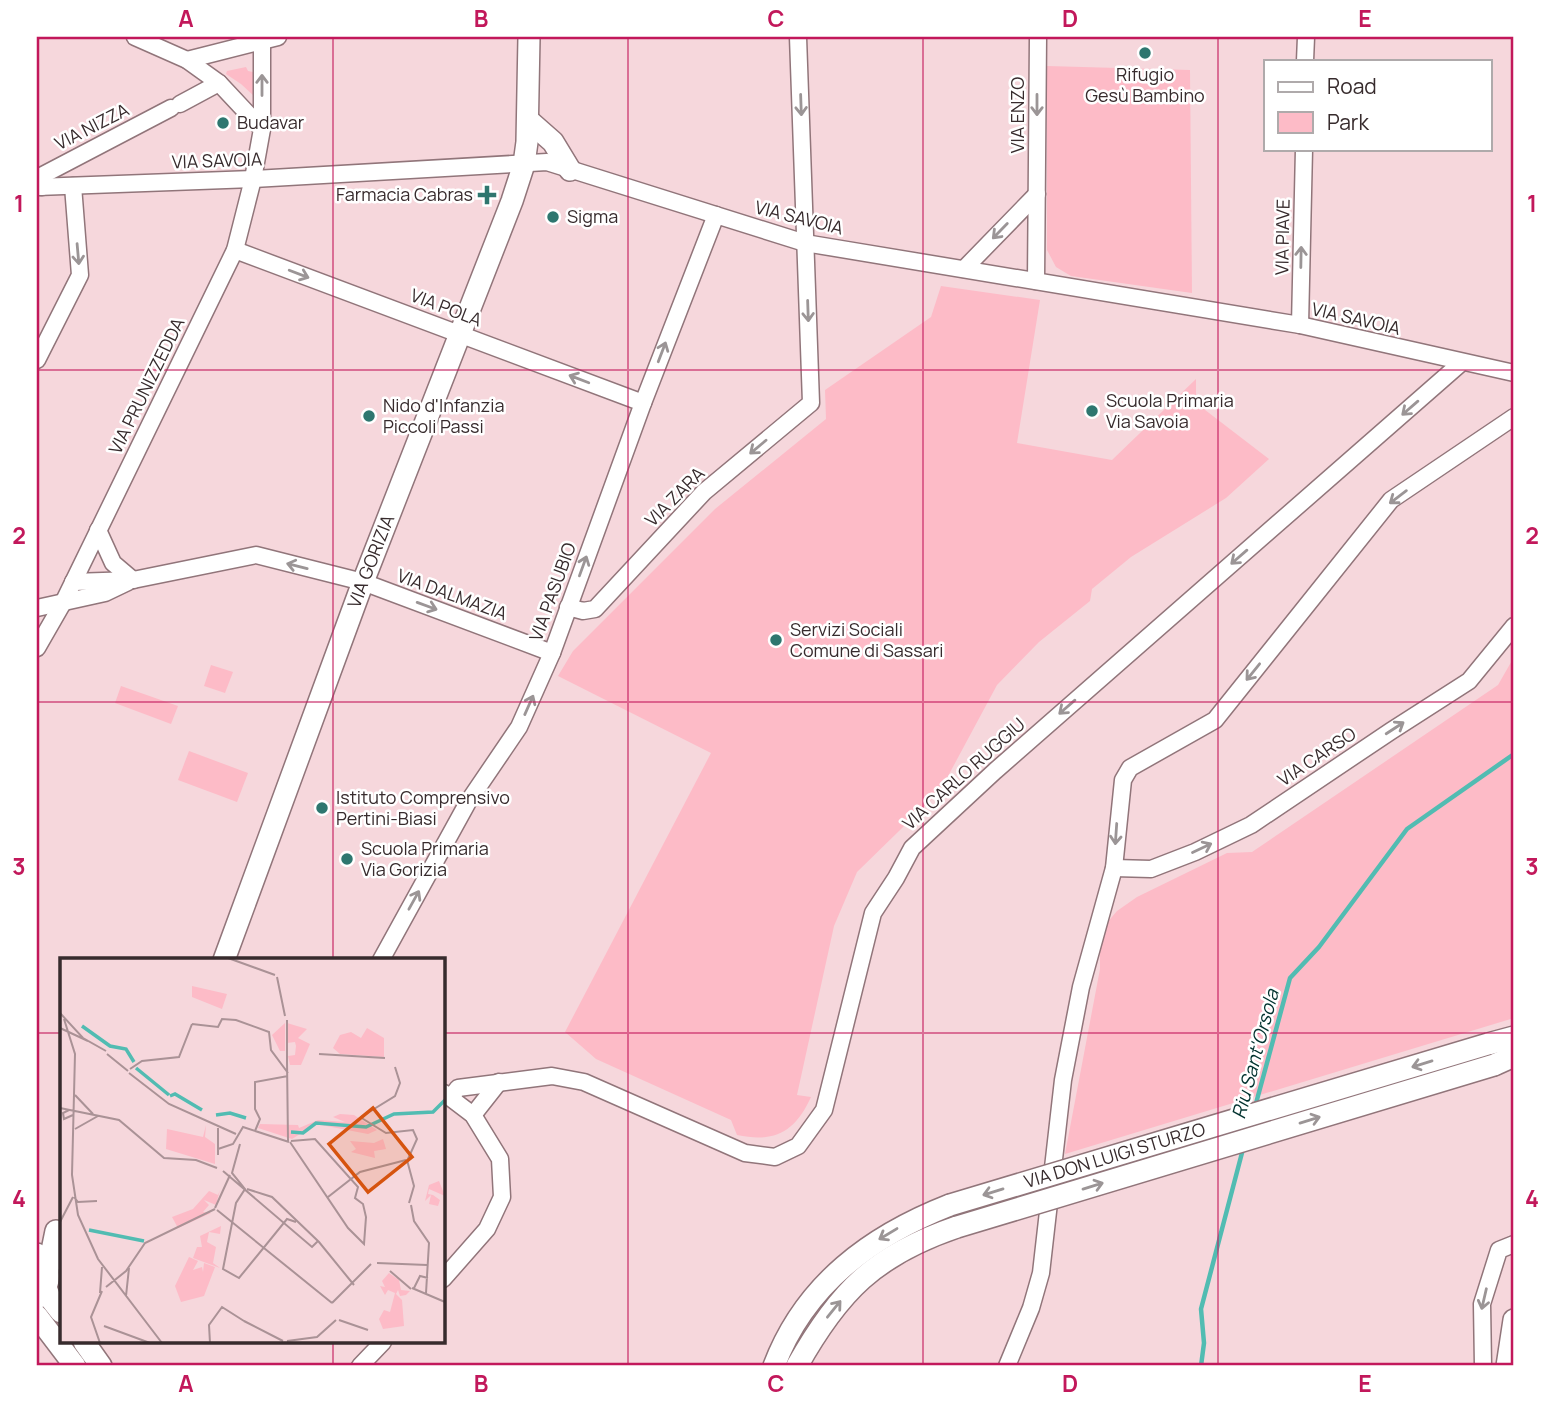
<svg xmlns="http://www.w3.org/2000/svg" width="1551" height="1403" font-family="Manrope,sans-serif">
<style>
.green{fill:#fdbbc7}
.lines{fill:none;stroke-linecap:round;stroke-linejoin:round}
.stream{stroke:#51bcb2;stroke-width:4.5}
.minor-casing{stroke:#91757a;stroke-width:19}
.major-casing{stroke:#91757a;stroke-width:24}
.minor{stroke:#fff;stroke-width:16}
.major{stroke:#fff;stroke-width:21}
.major-bridge-casing{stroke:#91757a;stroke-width:24;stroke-linecap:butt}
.major-bridge{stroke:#fff;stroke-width:21}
.oneway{stroke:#9b9596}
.grid{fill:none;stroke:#c2185b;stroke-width:2;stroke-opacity:0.55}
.poi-dot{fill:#2e766f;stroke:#fff;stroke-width:2.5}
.labels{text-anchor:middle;stroke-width:5;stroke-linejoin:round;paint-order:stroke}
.poi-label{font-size:18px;fill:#372b2d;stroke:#fff;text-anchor:start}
.street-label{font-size:18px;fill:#372b2d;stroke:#fff}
.water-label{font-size:19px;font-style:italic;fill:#00312e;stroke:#fff}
.inset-river{fill:none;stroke:#51bcb2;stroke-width:3.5}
.inset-road{fill:none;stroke:#aa9296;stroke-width:2}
.view{fill:#d6540f;fill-opacity:0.15;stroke:#d6540f;stroke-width:3.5}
.inset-edge{fill:none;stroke:#372b2d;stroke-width:3.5}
.neatline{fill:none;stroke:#c2185b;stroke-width:2.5}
.grid-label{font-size:23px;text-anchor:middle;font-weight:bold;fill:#c2185b}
</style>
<rect width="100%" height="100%" fill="#f6d7dc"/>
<g class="green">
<path d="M1047,66L1190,70L1192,293L1071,276L1056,267L1047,250Z"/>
<path d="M246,67L248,71L253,72L256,94L255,97L241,84L226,74L227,71Z"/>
<path d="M941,286L1040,300L1017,443L1112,460L1196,379V403L1269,459L1226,498L1131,557L1092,589L1090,601L1039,642L997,685L940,791L857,872L834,926L797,1095L811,1097C795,1132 775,1143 737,1135L731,1120L596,1059L565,1032L711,753L558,676L573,651L715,509L826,419L825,390L931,317Z"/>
<path d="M1514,657V1018L1065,1154L1100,969V931L1117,911L1137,897L1227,853L1252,852L1498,685Z"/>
<path d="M211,665L233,672L225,693L204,686Z"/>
<path d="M121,686L178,706L171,724L115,703Z"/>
<path d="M189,751L248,773L237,802L178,780Z"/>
</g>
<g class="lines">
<g class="stream">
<path d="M1255,1107L1290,978L1319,947L1407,829L1514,754"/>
<path d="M1201,1366L1204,1343L1201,1309L1243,1149"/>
</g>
<defs>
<g id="minor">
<path d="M135,37L187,60L219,83L262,129"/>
<path d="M187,60L278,37"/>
<path d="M1305,61L1306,37"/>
<path d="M180,104L219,83"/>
<path d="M37,187L253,179L547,162L805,243L1300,325L1514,373"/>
<path d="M42,187L43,175L171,108"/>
<path d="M235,250L643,403"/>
<path d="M964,269L1037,194"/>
<path d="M1036,281L1038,37"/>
<path d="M1300,325L1304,149"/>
<path d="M37,360L80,275L73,186"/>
<path d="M98,530L113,563L133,580"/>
<path d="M73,582L133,580L256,555L363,582L552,653"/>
<path d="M568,607L583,611L595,609L704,492L811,403L798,37"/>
<path d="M37,608L105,593L128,582"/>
<path d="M37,648L64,601L235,250L253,179L262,129V41"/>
<path d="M1114,868L1151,869L1195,852L1251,825L1391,731L1469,681L1514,626"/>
<path d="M381,960L468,802L519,727L552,653L643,403L716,215"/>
<path d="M451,1097L458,1088L552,1076L584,1082L745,1153L775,1157L798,1146L824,1110L873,913L896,878L912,848L995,771L1461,363"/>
<path d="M473,1115L499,1082"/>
<path d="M443,1279L487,1229L502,1197L500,1159L473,1115L444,1093"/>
<path d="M360,1366L383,1342"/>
<path d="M1007,1366L1031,1308L1041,1273L1063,1080L1081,987L1114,868L1123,780L1130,768L1215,720L1391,500L1514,417"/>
<path d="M1483,1366L1482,1304L1499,1250L1514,1244"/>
</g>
<g id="major">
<path d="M528,120L553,142L570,170"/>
<path id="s1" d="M224,960L363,582L512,201L524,164L527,142L529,37"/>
<path d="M1488,1044L1514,1037"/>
<path d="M1494,1065L1514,1056"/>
<path d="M37,1254C52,1267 52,1285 37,1298"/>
<path d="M48,1270L56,1231"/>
<path d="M46,1288L50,1298L61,1312"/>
<path d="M37,1316L75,1366"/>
<path d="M84,1342L101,1366"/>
<path d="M774,1366C805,1284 871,1236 950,1205"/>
<path d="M797,1366C839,1291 875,1255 957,1227"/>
<path d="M1507,1366L1514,1320"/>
</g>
</defs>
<use href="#minor" class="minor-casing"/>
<use href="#major" class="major-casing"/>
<use href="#minor" class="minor"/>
<use href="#major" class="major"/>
<defs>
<g id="major-bridge">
<path id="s2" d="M950,1205L1488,1044"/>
<path d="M957,1227L1494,1065"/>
</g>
</defs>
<use href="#major-bridge" class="major-bridge-casing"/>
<use href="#major-bridge" class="major-bridge"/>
</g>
<defs><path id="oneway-shaft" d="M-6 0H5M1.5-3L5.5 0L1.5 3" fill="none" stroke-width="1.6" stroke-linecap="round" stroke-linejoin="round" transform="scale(1.75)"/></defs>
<g class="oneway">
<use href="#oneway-shaft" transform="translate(262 85) rotate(-90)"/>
<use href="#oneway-shaft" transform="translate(801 105) rotate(88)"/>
<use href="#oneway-shaft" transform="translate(1037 105) rotate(90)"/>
<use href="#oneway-shaft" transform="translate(1000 231) rotate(134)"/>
<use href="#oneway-shaft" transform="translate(78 254) rotate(85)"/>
<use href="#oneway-shaft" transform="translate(1301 257) rotate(-89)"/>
<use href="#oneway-shaft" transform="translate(299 274) rotate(21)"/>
<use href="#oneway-shaft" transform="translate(808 311) rotate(88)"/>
<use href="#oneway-shaft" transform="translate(662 352) rotate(-69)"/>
<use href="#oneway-shaft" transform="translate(579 379) rotate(-159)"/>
<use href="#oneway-shaft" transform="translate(1410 408) rotate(139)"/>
<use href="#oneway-shaft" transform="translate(758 447) rotate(140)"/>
<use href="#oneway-shaft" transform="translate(1398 497) rotate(143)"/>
<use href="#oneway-shaft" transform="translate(1239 557) rotate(139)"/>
<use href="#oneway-shaft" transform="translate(297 566) rotate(-166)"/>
<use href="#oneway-shaft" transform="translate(583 566) rotate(-70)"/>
<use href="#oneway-shaft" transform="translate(427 606) rotate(20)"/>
<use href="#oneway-shaft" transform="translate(1253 672) rotate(129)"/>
<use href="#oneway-shaft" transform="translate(529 705) rotate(-66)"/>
<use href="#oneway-shaft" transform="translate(1067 707) rotate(139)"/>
<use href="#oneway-shaft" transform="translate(1395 728) rotate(-33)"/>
<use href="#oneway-shaft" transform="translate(1116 834) rotate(94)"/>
<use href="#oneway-shaft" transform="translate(1202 848) rotate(-25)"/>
<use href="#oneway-shaft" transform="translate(414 900) rotate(-61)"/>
<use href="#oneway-shaft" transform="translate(1422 1064) rotate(163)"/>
<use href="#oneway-shaft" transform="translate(1310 1120) rotate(-17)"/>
<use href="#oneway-shaft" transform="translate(1093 1186) rotate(-17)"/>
<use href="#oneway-shaft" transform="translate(993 1192) rotate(163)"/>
<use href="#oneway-shaft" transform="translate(888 1234) rotate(149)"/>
<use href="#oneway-shaft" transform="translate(1484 1299) rotate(103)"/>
<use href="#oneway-shaft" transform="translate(834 1309) rotate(-51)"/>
</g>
<path class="grid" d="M333,37V960M628,37V1366M923,37V1366M1218,37V1366M37,370H1514M37,702H1514M37,1033H61M443,1033H1514M333,1342V1366"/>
<g class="poi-dot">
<circle cx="1145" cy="53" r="7"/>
<circle cx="223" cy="123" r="7"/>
<path d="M483.5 184.5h7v7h7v7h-7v7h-7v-7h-7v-7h7z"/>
<circle cx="553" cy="217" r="7"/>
<circle cx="1092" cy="411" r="7"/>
<circle cx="369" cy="416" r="7"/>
<circle cx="776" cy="640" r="7"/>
<circle cx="322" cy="808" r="7"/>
<circle cx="347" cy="859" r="7"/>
</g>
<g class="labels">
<g class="poi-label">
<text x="1145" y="81" text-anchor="middle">Rifugio<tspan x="1145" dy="21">Gesù Bambino</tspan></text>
<text x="237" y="129">Budavar</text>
<text x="473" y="201" text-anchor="end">Farmacia Cabras</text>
<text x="567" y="223">Sigma</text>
<text x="1106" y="407">Scuola Primaria<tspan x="1106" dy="21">Via Savoia</tspan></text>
<text x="383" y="412">Nido d'Infanzia<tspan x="383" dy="21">Piccoli Passi</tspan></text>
<text x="790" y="636">Servizi Sociali<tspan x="790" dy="21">Comune di Sassari</tspan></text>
<text x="336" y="804">Istituto Comprensivo<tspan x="336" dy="21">Pertini-Biasi</tspan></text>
<text x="361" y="855">Scuola Primaria<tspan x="361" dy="21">Via Gorizia</tspan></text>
</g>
<g class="street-label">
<text transform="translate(1018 115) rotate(-90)" y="6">VIA ENZO</text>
<text transform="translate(92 127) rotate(-27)" y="6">VIA NIZZA</text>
<text transform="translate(217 161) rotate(-2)" y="6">VIA SAVOIA</text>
<text transform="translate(799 218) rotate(14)" y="6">VIA SAVOIA</text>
<text transform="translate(1283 237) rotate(-89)" y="6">VIA PIAVE</text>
<text transform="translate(446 308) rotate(21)" y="6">VIA POLA</text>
<text transform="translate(1356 319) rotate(13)" y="6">VIA SAVOIA</text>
<text transform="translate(147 386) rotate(-64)" y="6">VIA PRUNIZZEDDA</text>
<text transform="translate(675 497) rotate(-45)" y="6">VIA ZARA</text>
<text dy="6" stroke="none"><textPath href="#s1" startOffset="425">VIA GORIZIA</textPath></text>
<text transform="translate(553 592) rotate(-70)" y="6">VIA PASUBIO</text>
<text transform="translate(452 595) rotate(20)" y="6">VIA DALMAZIA</text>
<text transform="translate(1317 757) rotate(-34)" y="6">VIA CARSO</text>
<text transform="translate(964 774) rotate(-42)" y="6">VIA CARLO RUGGIU</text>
<text dy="6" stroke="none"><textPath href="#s2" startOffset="172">VIA DON LUIGI STURZO</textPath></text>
</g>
<g class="water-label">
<text transform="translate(1255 1054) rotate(-75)" y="7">Riu Sant'Orsola</text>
</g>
</g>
<g transform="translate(60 958)">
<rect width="385" height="385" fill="#f6d7dc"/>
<path d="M132,28L167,36L162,51L132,39ZM225,65V93H220L212,77ZM227,65L247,71L238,80L250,86L241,107H230L228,98L235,97L236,88L235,84L227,85ZM307,70L324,80V99L280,96L273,90L280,77L291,74L301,80ZM280,156L294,157L317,172L308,176L256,166L232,181L198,170L200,166L238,167L239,170L258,162L285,164L273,159ZM146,167L145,179L155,186V206L106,191L107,171L143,179ZM323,181L326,191L314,193L315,200L291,194L296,191L290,183L314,185ZM379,223L385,238L369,231L368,236L373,237L380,242L378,248L369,246L371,237L365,243L369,227ZM160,232L156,247L144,242L149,247L143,254L151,255L118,270L112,259L133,251L149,233L158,237ZM161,268L160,276L149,274L147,284L156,289L153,305L160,310L133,300L137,289H142L140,278ZM129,299L138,303L133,312L142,309L143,314L144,305L155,309L144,338L121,344L115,328ZM329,315L339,322L341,332L350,333L346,337L340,338L338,332L336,336L342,342L344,368L323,371L319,361L324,352L330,354L335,335L328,332L325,337L320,328L325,329L322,323Z" fill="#fdbbc7"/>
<path class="inset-river" d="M22,68L50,88L66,91L74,104M76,110L109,137M110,138L115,136L142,152M156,157L170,155L186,160M231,174L243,175L256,165L306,169L334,156L373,154L385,142M29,272L84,283"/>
<path class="inset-road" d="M168,0L215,17M217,19L225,58M0,55L23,80L46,93M4,61L15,96L12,217L18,257L38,301L102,385M227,62V104M132,66L158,69L162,61L176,62L209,74L211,92L228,115M0,70L28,83M47,96L68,113M259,96L325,100M227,104L228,183M70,111L82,103L119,99L132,66M69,115L109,146L176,176M15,137L33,156M0,150L59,162L104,200L136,202L157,210M9,152L3,155L4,161L13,157M300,159L326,175L353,172L357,181L348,201M301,159L335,138L340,125L335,109M158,170V197M15,171L38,158M195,173L200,161L195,151V124L228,118M230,184L288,270L304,286L306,259L303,246L295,240L298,229L255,181L231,183M180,186L172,215L185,231L176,245L163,311L179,320L227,261L236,264M158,191L173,186L183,169L229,184M347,202L354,228L349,245M163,213L252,289L258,283M187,231L212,239L259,284L294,327M14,239L18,244L37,243M268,239L300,214L346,202M351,247L354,263L369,285L366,335M155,250L170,217M157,252L272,345M0,264L13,239M317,305L367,307M330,313L351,331M46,329L66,313L85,285L155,251M352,330L385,344M354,330L360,318L368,320M40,335L42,309M66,338L69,310M272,345L311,306M279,362L308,372M184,363L223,383M44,368L90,385M227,383L257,379L276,362M40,385L31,359L42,333M150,385L149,367L162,349L184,363"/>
<path class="view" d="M313,150L352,199L308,234L269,186Z"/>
<rect width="385" height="385" class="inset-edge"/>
</g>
<rect width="1551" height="1403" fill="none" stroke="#ffffff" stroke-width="77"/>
<rect x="1264" y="60" width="228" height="91" fill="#ffffff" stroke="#afaaab" stroke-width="2"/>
<rect x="1278" y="82" width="35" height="10" fill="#ffffff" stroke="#afaaab" stroke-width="2"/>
<text x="1327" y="94" font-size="21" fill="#372b2d">Road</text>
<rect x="1278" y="112" width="35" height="21" fill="#fdbbc7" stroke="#afaaab" stroke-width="2"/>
<text x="1327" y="130" font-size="21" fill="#372b2d">Park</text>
<rect x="38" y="38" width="1474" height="1326" class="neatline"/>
<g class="grid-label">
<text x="186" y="27">A</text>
<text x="481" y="27">B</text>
<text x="776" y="27">C</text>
<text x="1070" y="27">D</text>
<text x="1365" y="27">E</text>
<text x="19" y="212">1</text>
<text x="1532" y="212">1</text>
<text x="19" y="544">2</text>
<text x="1532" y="544">2</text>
<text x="19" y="875">3</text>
<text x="1532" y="875">3</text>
<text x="19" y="1207">4</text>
<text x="1532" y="1207">4</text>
<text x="186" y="1392">A</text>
<text x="481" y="1392">B</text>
<text x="776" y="1392">C</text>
<text x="1070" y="1392">D</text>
<text x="1365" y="1392">E</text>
</g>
</svg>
